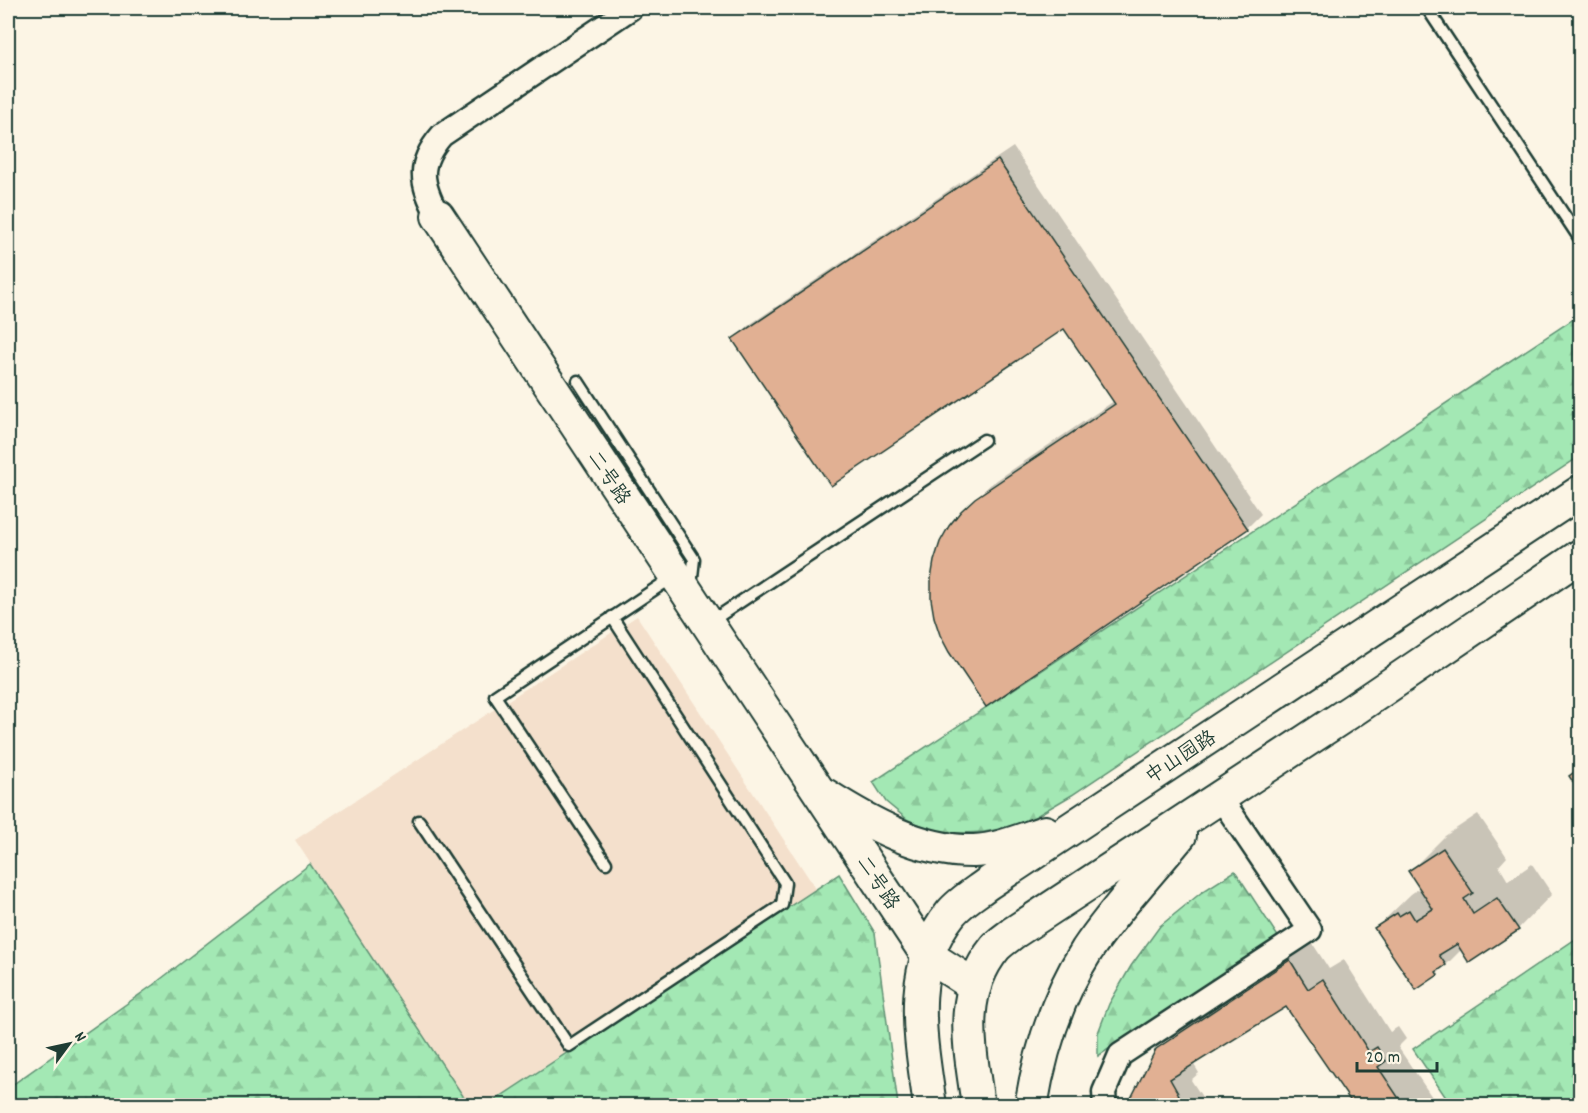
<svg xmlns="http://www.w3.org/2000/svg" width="1588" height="1113" font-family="Dekko,'LXGW WenKai TC',sans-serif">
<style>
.built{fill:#f4e0cc}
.forest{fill:url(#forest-firs);stroke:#619274;stroke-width:1.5}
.shadow{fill:#0003}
.building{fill:#e1b093;stroke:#1f3d34;stroke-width:1.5}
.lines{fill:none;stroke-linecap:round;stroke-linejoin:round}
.lane-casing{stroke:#1f3d34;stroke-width:15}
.street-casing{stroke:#1f3d34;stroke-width:27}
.secondary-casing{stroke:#1f3d34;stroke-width:36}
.lane{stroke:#fcf5e5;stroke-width:10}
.street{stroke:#fcf5e5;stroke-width:22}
.secondary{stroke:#fcf5e5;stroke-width:32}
.labels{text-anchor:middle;stroke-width:5;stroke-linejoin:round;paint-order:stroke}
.street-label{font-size:20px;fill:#1f3d34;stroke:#fcf5e5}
</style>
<defs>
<pattern id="forest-firs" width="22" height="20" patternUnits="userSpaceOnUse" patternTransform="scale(1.5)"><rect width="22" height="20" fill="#a3e8b4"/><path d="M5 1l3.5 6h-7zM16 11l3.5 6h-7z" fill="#8cc89b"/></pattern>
</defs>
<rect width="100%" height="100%" fill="#fcf5e5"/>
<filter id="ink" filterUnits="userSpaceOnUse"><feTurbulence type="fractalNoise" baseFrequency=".0167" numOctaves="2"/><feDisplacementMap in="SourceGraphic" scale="12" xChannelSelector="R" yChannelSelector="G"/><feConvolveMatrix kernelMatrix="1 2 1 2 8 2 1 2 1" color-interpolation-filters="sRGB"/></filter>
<g filter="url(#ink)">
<path class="built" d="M637,616L816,889L486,1105H469L295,840Z"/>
<g class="forest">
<path d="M1575,318L1580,326V456L1072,795L1021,825L984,832L943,834L908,820L886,802L873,782Z"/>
<path d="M310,864L469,1105H8V1088L153,985Z"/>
<path d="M1235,871L1279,938L1098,1056V1033L1109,1004L1131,966L1160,926L1202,892Z"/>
<path d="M839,874L875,933L898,1105L486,1106Z"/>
<path d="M1580,936V1105H1451L1413,1049Z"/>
</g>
<g class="shadow">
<path d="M1013,147L1261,514L1247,528L977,497L991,484L1114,401L1064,327L734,340L749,325Z"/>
<path d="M1478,814L1507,857L1499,866L1508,881L1532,864L1552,894L1518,929L1462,949L1437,974L1416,988L1376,928L1411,894L1421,887L1410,871L1445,836Z"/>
<path d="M1311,941L1329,969L1344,960L1390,1032L1398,1027L1406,1039L1398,1047L1438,1106H1356L1287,1005L1193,1063L1199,1073L1191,1080L1208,1106H1128L1158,1050L1179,1029Z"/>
</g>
<g class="building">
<path d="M998,160L1248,529L986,707L949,652L940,635L934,617L931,599V579L934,561L940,542L949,526L961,511L975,498L1115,404L1064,329L831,486L732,339Z"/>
<path d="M1580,768V793L1569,776Z"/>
<path d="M1443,848L1473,893L1464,899L1473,914L1497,898L1519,930L1469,963L1457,944L1439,955L1446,965L1436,972L1438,975L1416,990L1374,928L1397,913L1399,916L1409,910L1415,920L1433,909L1408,871Z"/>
<path d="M1290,960L1308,989L1323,979L1369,1052L1377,1047L1386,1061L1378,1067L1404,1106H1354L1286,1007L1170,1079L1179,1095L1172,1101L1175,1106H1127L1156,1049Z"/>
</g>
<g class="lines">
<defs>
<g id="lane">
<path d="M1427,8L1580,239"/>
<path d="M578,381L694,559L691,586"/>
<path d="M710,622L984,440"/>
<path d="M419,821L569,1046L782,905L785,883L612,617"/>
<path d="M606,863L495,696L673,577"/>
</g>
<g id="street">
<path d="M438,216C421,183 416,165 442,135L631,8"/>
<path d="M1105,1106L1104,1092L1120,1055L1310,930L1220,797"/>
</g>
<g id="secondary">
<path d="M438,216L927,955L975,986"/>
<path d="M825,795C869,823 920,852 974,851C998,850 1023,839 1045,832"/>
<path d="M930,1106C921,1039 905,970 951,913C960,902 975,893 987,884L1580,492"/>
<path d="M978,1106C971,1051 956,996 995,948C1000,942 1007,938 1013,933L1353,710L1580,556"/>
<path d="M1031,1106C1040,1052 1057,997 1087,950C1114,910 1149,873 1180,835"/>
</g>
</defs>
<use href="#lane" class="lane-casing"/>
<use href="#street" class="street-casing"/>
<use href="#secondary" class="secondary-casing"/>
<use href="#lane" class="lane"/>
<use href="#street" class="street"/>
<use href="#secondary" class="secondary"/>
</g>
</g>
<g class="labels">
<g class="street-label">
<text transform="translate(610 477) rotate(56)" y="7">二号路</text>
<text transform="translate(1180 756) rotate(-33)" y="7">中山园路</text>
<text transform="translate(879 882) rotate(56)" y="7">二号路</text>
</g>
</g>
<rect width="1588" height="1113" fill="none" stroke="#fcf5e5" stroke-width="30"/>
<rect x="15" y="15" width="1558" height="1083" fill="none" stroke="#1f3d34" stroke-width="2" filter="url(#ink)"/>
<g transform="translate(69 1044) rotate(57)" stroke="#fcf5e5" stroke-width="4.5" paint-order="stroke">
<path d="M0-4.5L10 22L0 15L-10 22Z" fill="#1f3d34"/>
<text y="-9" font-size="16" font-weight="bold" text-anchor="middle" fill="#1f3d34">N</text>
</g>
<path d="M1357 1062v9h80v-9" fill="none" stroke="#1f3d34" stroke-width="3"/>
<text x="1366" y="1062" font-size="18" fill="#1f3d34" stroke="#fcf5e5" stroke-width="4.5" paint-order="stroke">20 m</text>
</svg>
